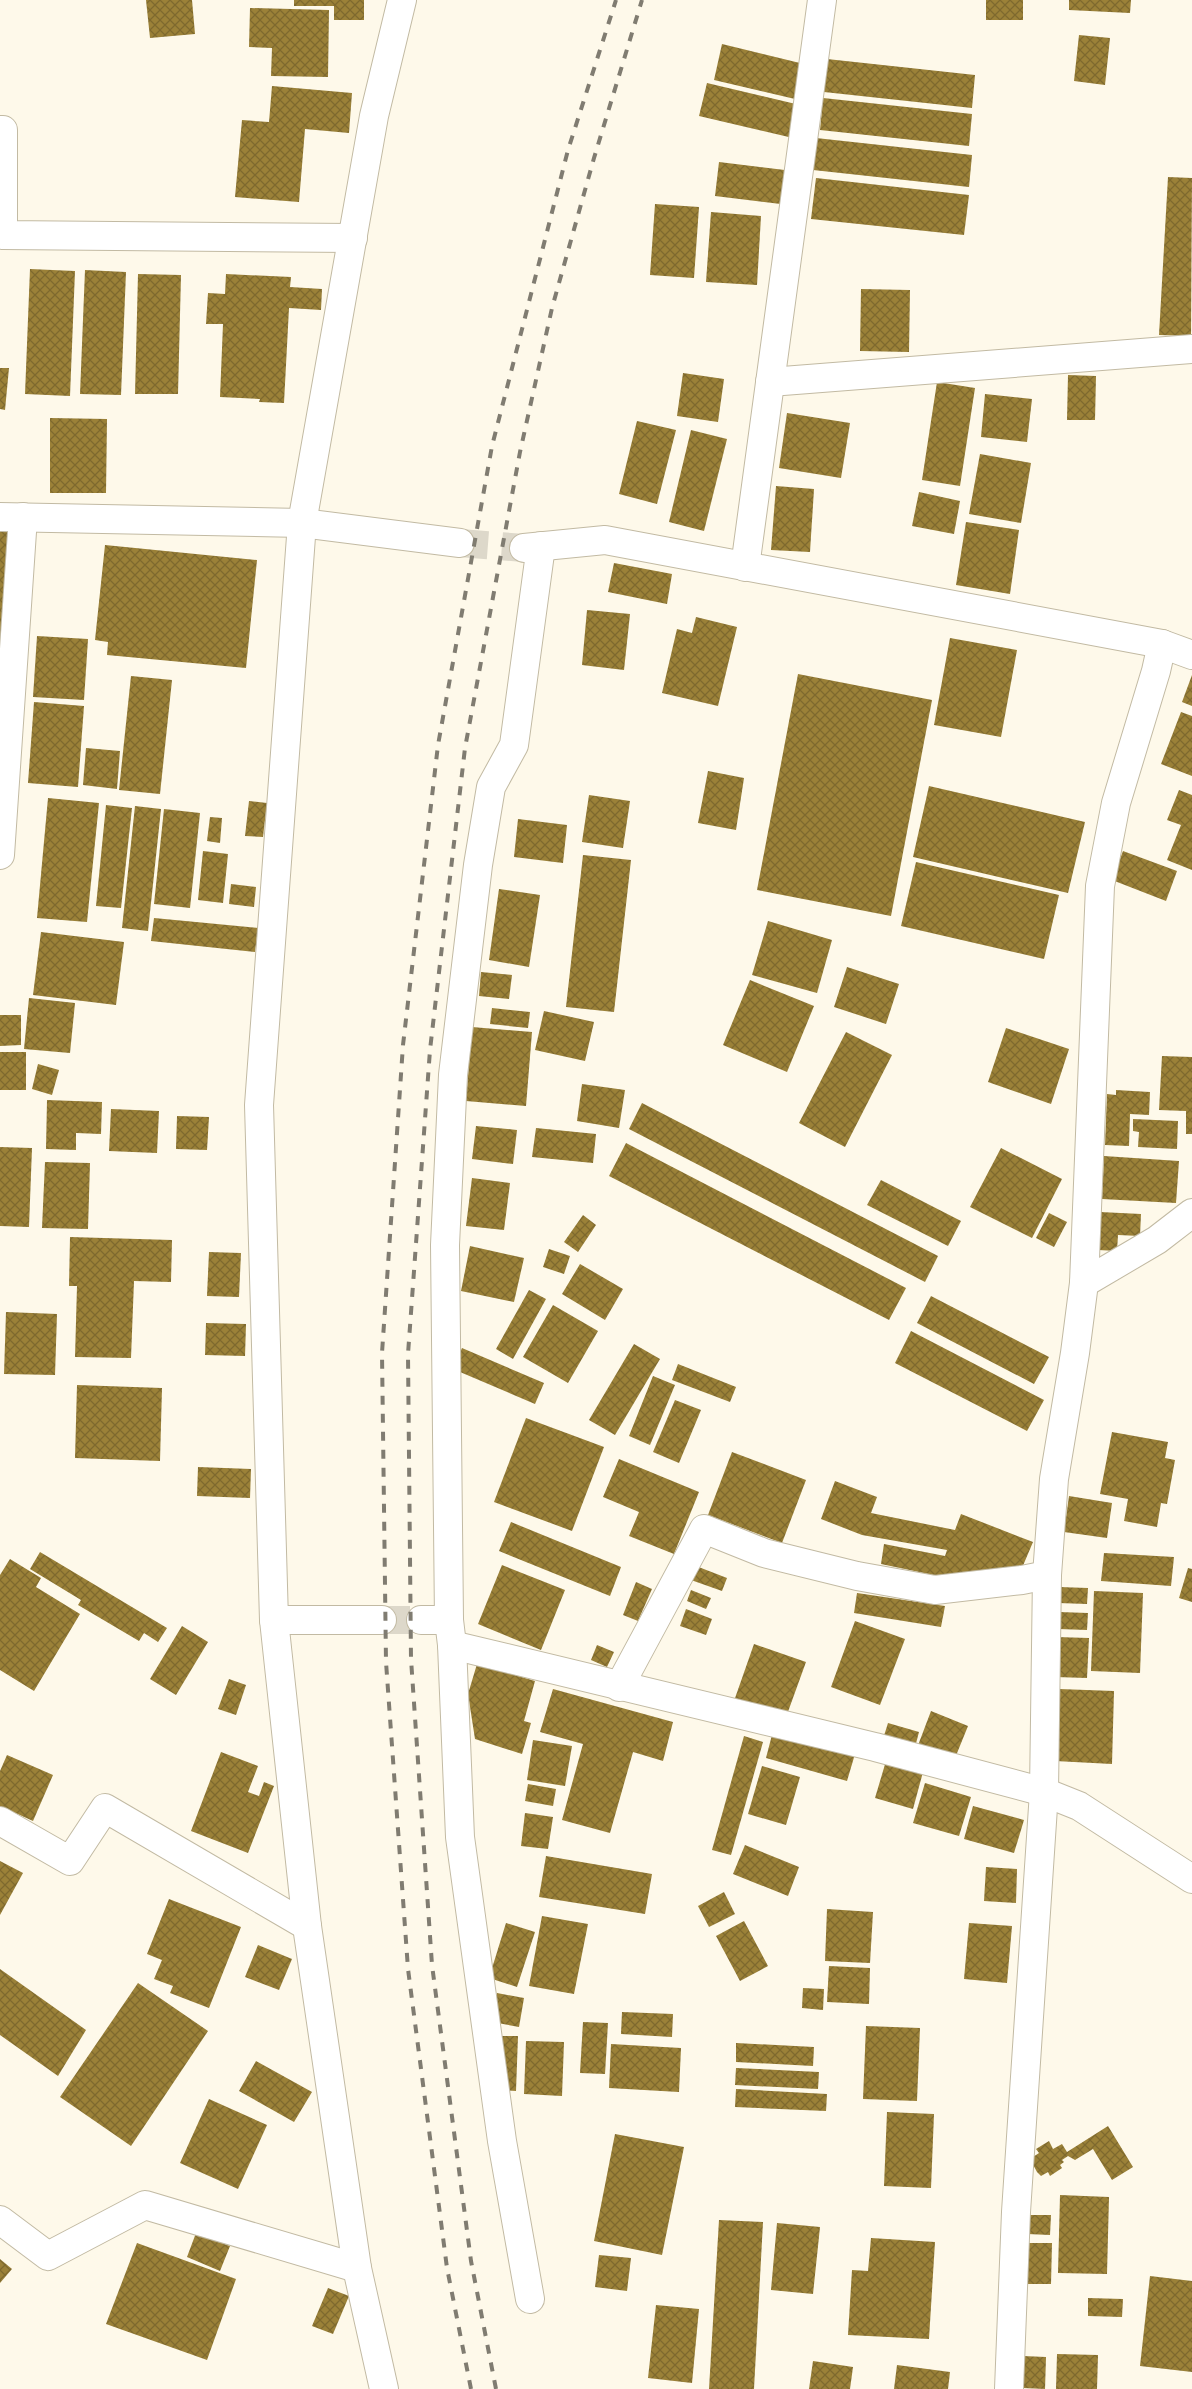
<svg xmlns="http://www.w3.org/2000/svg" width="1192" height="2389" font-family="Montserrat,sans-serif">
<style>
.building{fill:url(#building-cross-hatch)}
.lines{fill:none;stroke-linecap:round;stroke-linejoin:round}
.street-tunnel{stroke:#ddd8ca;stroke-width:28;stroke-dasharray:28 14;stroke-linecap:butt}
.street-casing{stroke:#c2baa3;stroke-width:30}
.street{stroke:#fff;stroke-width:28}
.rail{stroke:#807c71;stroke-width:4;stroke-dasharray:9 9;stroke-linecap:butt}
</style>
<defs>
<pattern id="building-cross-hatch" width="8" height="8" patternUnits="userSpaceOnUse" patternTransform="scale(1.25)"><rect width="8" height="8" fill="#9b8138"/><path d="M0 0l8 8M0 8l8-8" fill="none" stroke="#7e692e"/></pattern>
</defs>
<rect width="100%" height="100%" fill="#fef9ea"/>
<g class="building">
<path d="M146,0H192L195,34L150,38Z"/>
<path d="M294,0H364V20H334V6H294Z"/>
<rect x="986" y="0" width="37" height="20"/>
<path d="M1069,0H1131L1130,13L1069,10Z"/>
<path d="M250,8L329,10L328,77L271,76L272,48L249,47Z"/>
<path d="M1079,35L1110,38L1105,85L1074,81Z"/>
<path d="M722,44L804,64L795,99L714,80Z"/>
<path d="M827,59L975,75L972,108L824,92Z"/>
<path d="M707,83L800,105L793,138L699,116Z"/>
<path d="M272,86L352,93L349,133L305,129L299,202L235,197L242,120L269,122Z"/>
<path d="M823,98L972,114L969,146L820,130Z"/>
<path d="M816,138L972,155L969,187L813,170Z"/>
<path d="M719,162L793,171L789,205L715,196Z"/>
<path d="M1168,177L1192,178L1191,336L1159,335Z"/>
<path d="M816,178L969,195L964,235L811,219Z"/>
<path d="M655,204L699,207L694,278L650,275Z"/>
<path d="M711,212L761,216L757,285L706,282Z"/>
<path d="M30,269L75,271L70,396L25,394Z"/>
<path d="M85,270L126,272L121,395L80,394Z"/>
<path d="M138,274L181,275L178,394H135Z"/>
<path d="M226,274L291,277L290,287L322,289L321,310L289,308L284,403L259,402L260,399L220,397L223,324H206L208,293L225,294Z"/>
<path d="M861,289L910,290L909,352L860,351Z"/>
<path d="M0,368H9L5,410L0,409Z"/>
<path d="M683,373L724,379L718,422L677,416Z"/>
<path d="M1068,375L1096,376L1095,420H1067Z"/>
<path d="M937,382L975,388L960,486L922,480Z"/>
<path d="M985,394L1032,399L1027,442L981,437Z"/>
<path d="M787,413L850,423L841,478L779,468Z"/>
<path d="M50,418L107,419L106,493H50Z"/>
<path d="M637,421L676,430L657,504L619,494Z"/>
<path d="M691,430L727,439L704,531L669,522Z"/>
<path d="M980,454L1031,463L1021,523L969,514Z"/>
<path d="M776,486L814,489L810,552L771,550Z"/>
<path d="M919,492L960,501L954,534L912,526Z"/>
<path d="M966,522L1019,530L1010,594L956,585Z"/>
<path d="M0,531L11,532L3,637H0Z"/>
<path d="M105,545L257,560L246,668L107,655L108,642L95,640Z"/>
<path d="M614,563L672,574L667,604L608,592Z"/>
<path d="M587,610L630,614L624,670L582,665Z"/>
<path d="M696,617L737,627L718,706L662,693L677,629L692,633Z"/>
<path d="M37,636L88,639L84,700L33,697Z"/>
<path d="M950,638L1017,650L1001,737L934,725Z"/>
<path d="M798,674L932,700L891,916L757,890Z"/>
<path d="M1192,675V706L1182,702Z"/>
<path d="M131,676L172,680L160,794L119,790Z"/>
<path d="M34,702L84,706L78,787L28,783Z"/>
<path d="M1181,712L1192,716V776L1161,764Z"/>
<path d="M86,748L120,751L117,789L83,785Z"/>
<path d="M708,771L744,778L736,830L698,823Z"/>
<path d="M929,786L1085,822L1068,893L913,857Z"/>
<path d="M1179,790L1192,795V870L1167,860L1181,825L1167,820Z"/>
<path d="M589,795L630,801L623,848L582,842Z"/>
<path d="M48,798L99,803L87,922L37,918Z"/>
<path d="M249,801L267,803L263,837L245,836Z"/>
<path d="M106,805L132,808L121,908L96,906Z"/>
<path d="M135,806L161,809L148,931L122,928Z"/>
<path d="M164,809L200,813L190,908L154,904Z"/>
<path d="M210,817L222,818L220,843L207,841Z"/>
<path d="M518,819L567,825L563,863L514,857Z"/>
<path d="M203,851L228,854L223,903L198,900Z"/>
<path d="M1123,851L1177,871L1166,901L1112,880Z"/>
<path d="M583,855L631,860L614,1012L566,1007Z"/>
<path d="M916,862L1059,895L1044,959L901,926Z"/>
<path d="M231,884L256,887L254,907L229,904Z"/>
<path d="M499,889L540,895L529,967L489,960Z"/>
<path d="M154,918L258,928L255,952L151,941Z"/>
<path d="M768,921L832,940L817,993L752,975Z"/>
<path d="M41,932L124,942L116,1005L33,995Z"/>
<path d="M847,967L899,984L886,1024L834,1007Z"/>
<path d="M481,972L512,975L509,999L479,996Z"/>
<path d="M750,980L814,1006L787,1072L723,1045Z"/>
<path d="M29,998L75,1003L70,1053L24,1049Z"/>
<path d="M492,1008L530,1012L528,1028L490,1024Z"/>
<path d="M544,1011L594,1022L585,1061L535,1050Z"/>
<path d="M0,1015H21V1045L0,1046Z"/>
<path d="M472,1027L532,1032L526,1106L466,1101Z"/>
<path d="M1006,1028L1069,1049L1051,1104L988,1082Z"/>
<path d="M846,1032L892,1055L845,1147L799,1123Z"/>
<rect x="0" y="1052" width="26" height="38"/>
<path d="M1162,1056L1192,1057V1134H1186V1111L1159,1110Z"/>
<path d="M38,1064L59,1070L52,1095L32,1089Z"/>
<path d="M582,1084L625,1090L619,1128L577,1121Z"/>
<path d="M1116,1090L1150,1092L1149,1115L1130,1114L1129,1146L1105,1145L1107,1094L1116,1095Z"/>
<path d="M47,1100L102,1102L101,1134L76,1133V1150L46,1149Z"/>
<path d="M642,1103L938,1256L925,1282L629,1129Z"/>
<path d="M111,1109L159,1111L157,1153L109,1151Z"/>
<path d="M177,1116L209,1117L207,1150L176,1149Z"/>
<path d="M1133,1119L1178,1121L1177,1149L1138,1147L1139,1132L1133,1131Z"/>
<path d="M476,1126L517,1130L513,1164L472,1159Z"/>
<path d="M536,1128L596,1134L593,1163L532,1157Z"/>
<path d="M626,1143L906,1288L889,1320L609,1176Z"/>
<path d="M0,1147L32,1148L29,1227L0,1226Z"/>
<path d="M1001,1148L1062,1179L1032,1238L970,1207Z"/>
<path d="M1104,1156L1179,1161L1176,1203L1102,1199Z"/>
<path d="M45,1162L90,1163L88,1229L42,1228Z"/>
<path d="M472,1178L510,1183L504,1230L466,1226Z"/>
<path d="M881,1180L961,1221L948,1246L867,1205Z"/>
<path d="M1100,1212L1141,1214L1140,1236L1118,1235L1117,1251L1098,1250Z"/>
<path d="M1049,1213L1067,1222L1054,1247L1036,1238Z"/>
<path d="M583,1215L596,1225L578,1252L564,1242Z"/>
<path d="M70,1237L172,1240L171,1282L134,1281L131,1358L75,1357L77,1286H69Z"/>
<path d="M470,1246L524,1258L514,1302L461,1291Z"/>
<path d="M549,1249L570,1256L564,1274L543,1267Z"/>
<path d="M209,1252L241,1253L239,1297L207,1296Z"/>
<path d="M580,1264L623,1289L605,1320L562,1294Z"/>
<path d="M529,1290L546,1299L513,1359L496,1349Z"/>
<path d="M931,1296L1049,1357L1034,1384L917,1323Z"/>
<path d="M553,1305L598,1331L568,1383L523,1357Z"/>
<path d="M6,1312L57,1314L55,1375L4,1374Z"/>
<path d="M206,1323L246,1324L245,1356L205,1355Z"/>
<path d="M911,1331L1044,1400L1027,1431L895,1363Z"/>
<path d="M634,1344L660,1359L615,1435L589,1420Z"/>
<path d="M462,1348L544,1383L535,1404L453,1369Z"/>
<path d="M678,1364L736,1387L730,1402L672,1380Z"/>
<path d="M653,1376L675,1385L650,1445L629,1436Z"/>
<path d="M77,1385L162,1388L160,1461L75,1458Z"/>
<path d="M675,1400L701,1410L679,1463L653,1452Z"/>
<path d="M526,1418L604,1447L572,1531L494,1502Z"/>
<path d="M1112,1432L1168,1442L1165,1458L1175,1460L1167,1504L1161,1503L1157,1527L1124,1521L1128,1499L1100,1494Z"/>
<path d="M732,1452L806,1480L782,1543L708,1515Z"/>
<path d="M619,1459L699,1492L674,1554L629,1536L639,1512L603,1497Z"/>
<path d="M198,1467L251,1469L250,1498L197,1496Z"/>
<path d="M835,1481L877,1497L871,1513L955,1530L961,1514L1033,1542L1022,1568L938,1576L881,1564L884,1544L945,1556L947,1550L862,1535L821,1519Z"/>
<path d="M1069,1496L1112,1503L1107,1538L1064,1532Z"/>
<path d="M511,1522L621,1567L610,1596L499,1551Z"/>
<path d="M40,1552L167,1628L158,1642L144,1633L139,1641L78,1605L81,1600L30,1569Z"/>
<path d="M1104,1553L1174,1557L1171,1586L1101,1581Z"/>
<path d="M10,1559L41,1578L36,1587L80,1614L34,1691L0,1670V1575Z"/>
<path d="M502,1565L565,1590L541,1650L478,1624Z"/>
<path d="M696,1566L727,1578L722,1591L691,1580Z"/>
<path d="M1188,1568L1192,1569V1602L1179,1598Z"/>
<path d="M636,1582L652,1589L638,1621L623,1615Z"/>
<path d="M1059,1587L1088,1588L1087,1604L1058,1603Z"/>
<path d="M691,1590L711,1598L706,1609L687,1601Z"/>
<path d="M1094,1591L1143,1593L1140,1673L1091,1671Z"/>
<path d="M857,1593L945,1606L941,1627L854,1613Z"/>
<path d="M686,1609L712,1619L706,1635L680,1626Z"/>
<path d="M1059,1612L1088,1613L1087,1630L1058,1629Z"/>
<path d="M855,1621L905,1639L880,1705L831,1687Z"/>
<path d="M182,1626L208,1642L176,1695L150,1679Z"/>
<path d="M1056,1637L1089,1638L1087,1678L1055,1677Z"/>
<path d="M754,1644L806,1662L785,1720L734,1701Z"/>
<path d="M597,1645L614,1652L607,1667L591,1660Z"/>
<path d="M477,1664L535,1681L524,1721L531,1723L522,1754L475,1739L468,1694Z"/>
<path d="M229,1679L246,1685L236,1715L218,1709Z"/>
<path d="M553,1689L673,1722L663,1761L633,1752L610,1833L562,1820L583,1744L540,1732Z"/>
<path d="M1059,1689L1114,1691L1112,1764L1055,1761Z"/>
<path d="M931,1711L968,1726L953,1763L917,1748Z"/>
<path d="M888,1723L919,1732L914,1751L882,1742Z"/>
<path d="M773,1731L855,1754L847,1781L766,1758Z"/>
<path d="M744,1736L763,1742L731,1855L712,1850Z"/>
<path d="M533,1740L572,1746L565,1786L527,1780Z"/>
<path d="M221,1752L258,1766L248,1792L259,1796L264,1782L274,1786L248,1853L191,1831Z"/>
<path d="M7,1755L53,1775L33,1821L0,1806V1771Z"/>
<path d="M886,1761L923,1772L913,1809L875,1798Z"/>
<path d="M762,1766L800,1777L786,1825L748,1814Z"/>
<path d="M925,1783L971,1797L959,1836L913,1823Z"/>
<path d="M528,1784L556,1789L553,1806L525,1801Z"/>
<path d="M973,1806L1024,1820L1014,1853L964,1839Z"/>
<path d="M525,1813L553,1817L548,1849L521,1846Z"/>
<path d="M745,1845L799,1867L788,1896L733,1874Z"/>
<path d="M546,1856L652,1874L645,1914L539,1897Z"/>
<path d="M0,1861L23,1873L0,1915Z"/>
<path d="M986,1867L1017,1869L1016,1903L984,1901Z"/>
<path d="M724,1892L735,1914L709,1927L698,1906Z"/>
<path d="M169,1899L241,1927L209,2008L170,1993L173,1986L154,1979L162,1960L147,1954Z"/>
<path d="M827,1909L873,1912L870,1963L825,1961Z"/>
<path d="M542,1916L588,1924L574,1994L529,1986Z"/>
<path d="M744,1921L768,1966L740,1981L716,1936Z"/>
<path d="M506,1923L535,1932L517,1987L489,1978Z"/>
<path d="M969,1923L1012,1926L1007,1983L964,1979Z"/>
<path d="M258,1945L292,1959L279,1990L245,1977Z"/>
<path d="M829,1966L870,1968L869,2004L827,2002Z"/>
<path d="M0,1969L86,2030L58,2076L0,2035Z"/>
<path d="M138,1983L208,2031L131,2146L60,2097Z"/>
<path d="M803,1988L824,1989L823,2010L802,2008Z"/>
<path d="M497,1993L524,1998L519,2027L492,2022Z"/>
<path d="M622,2012L673,2014L672,2037L621,2034Z"/>
<path d="M583,2022L608,2023L605,2074L580,2073Z"/>
<path d="M866,2026L920,2028L917,2101L863,2099Z"/>
<path d="M501,2036H518L516,2091L498,2090Z"/>
<path d="M526,2041L564,2042L562,2096L524,2094Z"/>
<path d="M736,2043L814,2047L813,2066L736,2062Z"/>
<path d="M611,2044L681,2048L679,2092L609,2088Z"/>
<path d="M256,2061L312,2092L294,2122L239,2091Z"/>
<path d="M736,2068L819,2072L818,2089L735,2085Z"/>
<path d="M736,2089L827,2094L826,2111L735,2107Z"/>
<path d="M209,2099L267,2125L238,2189L180,2163Z"/>
<path d="M887,2112L934,2114L931,2188L884,2186Z"/>
<path d="M1108,2126L1133,2167L1112,2180L1093,2149L1075,2160L1068,2156L1062,2160L1064,2162L1060,2165L1062,2168L1050,2176L1048,2172L1041,2176L1037,2172L1030,2159L1039,2153L1036,2149L1049,2141L1053,2149L1062,2144L1067,2152Z"/>
<path d="M615,2134L684,2147L662,2255L594,2241Z"/>
<path d="M1060,2195L1109,2197L1107,2274L1058,2273Z"/>
<path d="M1028,2215H1051L1050,2235L1027,2234Z"/>
<path d="M719,2220L763,2222L754,2389H709Z"/>
<path d="M777,2223L820,2227L813,2294L771,2290Z"/>
<path d="M196,2233L230,2246L220,2271L187,2257Z"/>
<path d="M871,2238L935,2242L929,2339L848,2335L852,2270L868,2271Z"/>
<path d="M137,2243L236,2279L207,2360L106,2324Z"/>
<path d="M1026,2243H1052L1051,2284H1025Z"/>
<path d="M599,2255L631,2258L627,2291L595,2287Z"/>
<path d="M0,2259L12,2269L0,2283Z"/>
<path d="M1150,2276L1192,2281V2372L1140,2366Z"/>
<path d="M328,2288L349,2296L333,2334L312,2326Z"/>
<path d="M1088,2298L1123,2299L1122,2317L1088,2316Z"/>
<path d="M656,2305L699,2309L692,2383L648,2378Z"/>
<path d="M1057,2354L1098,2355L1097,2389H1056Z"/>
<path d="M1023,2356L1046,2357L1045,2389L1023,2388Z"/>
<path d="M813,2361L853,2367L850,2389H809Z"/>
<path d="M897,2365L950,2372L948,2389H894Z"/>
</g>
<g class="lines">
<g class="street-tunnel">
<path d="M460,543L524,548"/>
<path d="M382,1620H421"/>
</g>
<defs>
<g id="street">
<path d="M0,130H3V235L353,238"/>
<path d="M770,382L1192,349"/>
<path d="M0,517L302,523L460,543"/>
<path d="M524,548L605,540L1162,644L1192,655"/>
<path d="M745,567L822,0"/>
<path d="M0,855L23,517"/>
<path d="M1084,1283L1157,1240L1192,1213"/>
<path d="M274,1620H382"/>
<path d="M421,1620H449L452,1645L460,1837L502,2141L530,2299"/>
<path d="M449,1620L445,1245L453,1075L478,865L491,787L514,745L541,546"/>
<path d="M452,1645L875,1747L1044,1792L1079,1806L1192,1879"/>
<path d="M619,1687L704,1529L764,1553L857,1576L935,1590L1022,1580L1047,1575"/>
<path d="M0,1821L70,1861L105,1808L307,1926"/>
<path d="M0,2220L48,2256L145,2205L357,2268"/>
<path d="M384,2389L357,2268L307,1926L274,1620L259,1105L302,523L374,116L402,0"/>
<path d="M1009,2389L1016,2212L1044,1792L1047,1575L1054,1479L1075,1353L1084,1283L1100,886L1116,803L1156,671L1162,644"/>
</g>
</defs>
<use href="#street" class="street-casing"/>
<use href="#street" class="street"/>
<g class="rail">
<path d="M471,2389L447,2268L408,1969L386,1662L382,1353L403,1045L438,745L492,446L568,150L616,0"/>
<path d="M496,2389L471,2261L432,1965L411,1659L408,1354L430,1050L465,748L520,452L552,308L594,158L642,0"/>
</g>
</g>
</svg>
